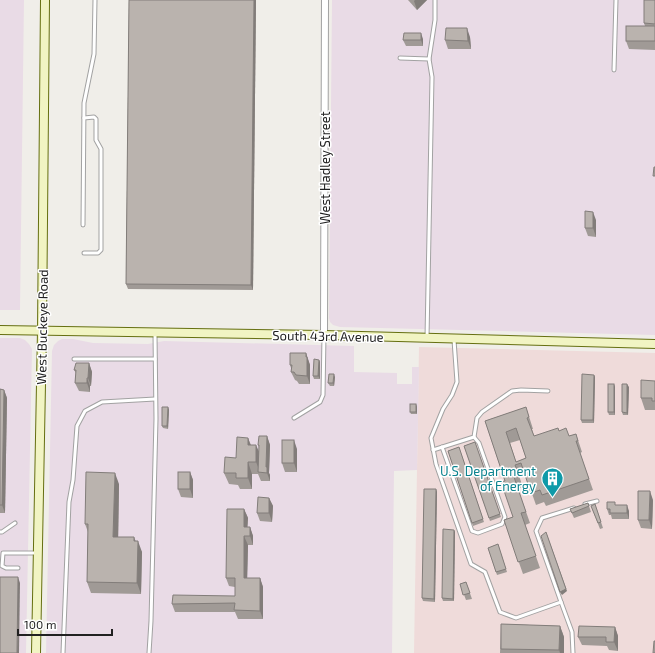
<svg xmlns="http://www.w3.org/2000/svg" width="655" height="653" font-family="'Exo 2',sans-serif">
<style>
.commercial{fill:#efdbda}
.industrial{fill:#e9dbe6}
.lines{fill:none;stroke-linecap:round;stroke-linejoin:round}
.lane-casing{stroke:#a2a2a2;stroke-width:5}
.street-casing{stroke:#a2a2a2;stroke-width:8}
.secondary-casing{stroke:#656f10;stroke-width:10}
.lane{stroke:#fff;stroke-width:3}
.street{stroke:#fff;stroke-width:6}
.secondary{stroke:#f1f4c3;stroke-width:8}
.wall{fill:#a09a96;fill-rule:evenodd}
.shaded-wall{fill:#827d7a}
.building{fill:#bab3ae;stroke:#827d7a;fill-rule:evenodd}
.labels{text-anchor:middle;stroke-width:3;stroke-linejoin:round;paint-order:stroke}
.street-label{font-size:13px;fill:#212121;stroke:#fff}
.culture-label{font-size:13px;fill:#0d838f;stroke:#fff;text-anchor:end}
</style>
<rect width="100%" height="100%" fill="#f0eee9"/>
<path class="commercial" d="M419,347L655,353V653H414Z"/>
<g class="industrial">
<path d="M0,0H24L20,310H0Z"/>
<path d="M332,0H655V335L340,327L333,325L330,322L329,318Z"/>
<path d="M0,338H20L25,340L29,344L32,349L26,653H0Z"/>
<path d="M62,339H73L93,343L148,344L164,341L354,346V372L397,373V384H412V367H419L417,470L394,471L392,653H46L52,351L54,345L58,341Z"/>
</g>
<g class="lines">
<defs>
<g id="lane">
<path d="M400,58L429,59L432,77L427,338"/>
<path d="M429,59L435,20V0"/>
<path d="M614,70L616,0"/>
<path d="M83,225L84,103L94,54L95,0"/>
<path d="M84,253H98L101,250V149L96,140V119L94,117L84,118"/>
<path d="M454,340L457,382L452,395L443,409L431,438L436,464L471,564L485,572L500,612L516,618L561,602L536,531L542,518L574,508"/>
<path d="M74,359H155"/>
<path d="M294,418L320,402L323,395L324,335"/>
<path d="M442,447L472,531L478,533L502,524L505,517L479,443L474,437"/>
<path d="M433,450L474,437L477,418L482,412L512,391L521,390L548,391"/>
<path d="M585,504L597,501"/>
<path d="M0,532H2L15,523"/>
<path d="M18,568H6L2,566L3,553H36"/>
<path d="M561,602L572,632L573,653"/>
<path d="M63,653L69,502L73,480L77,426L85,411L102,402L155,399"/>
<path d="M149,653L151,621L156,419L155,334"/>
</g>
<path id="street" d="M324,335L325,0"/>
<g id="secondary">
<path d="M0,330L324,335L655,344"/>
<path d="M36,653L42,330L45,0"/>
</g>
</defs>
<use href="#lane" class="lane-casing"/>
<use href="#street" class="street-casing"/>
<use href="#secondary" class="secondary-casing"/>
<use href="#lane" class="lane"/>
<use href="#street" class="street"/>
<use href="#secondary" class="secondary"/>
</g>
<g class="wall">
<path d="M129,0H256L253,290L128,289L126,284Z"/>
<path d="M408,0H427L417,10Z"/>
<path d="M655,0V50L629,49L626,41L645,26L644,23Z"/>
<path d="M470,37L471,49H448L445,40Z"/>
<path d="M423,39V46H406L403,40Z"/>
<path d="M596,220V237L588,236L585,228Z"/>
<path d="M306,353L310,365V384H299L297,381L295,380L291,372V368L290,365Z"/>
<path d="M319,360L320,362V379H314L313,376Z"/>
<path d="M89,363L92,372L91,386H90V392L79,391L75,383L76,373L74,370Z"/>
<path d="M594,375L595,377L594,423H582L581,420Z"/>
<path d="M335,377L334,386H330L328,383Z"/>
<path d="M655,381V410H645L641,398Z"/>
<path d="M614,384L615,387V415H609L608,412Z"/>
<path d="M629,387L628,415H623L622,412Z"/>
<path d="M0,389L4,390L7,398L5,513H0Z"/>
<path d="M416,404L417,407V414H411L410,412Z"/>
<path d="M168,407L169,410L168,429L163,428L162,426Z"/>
<path d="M526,407L533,429H532L534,436L559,431L569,436L576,434L582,452L580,453L593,490L546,506L544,502L536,505L525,474L519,476L523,487L518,489L530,523L525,525L540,568L523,574L504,520L513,517L505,481L485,421ZM520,440L526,458L516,462L510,443Z"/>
<path d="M267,436L270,445L269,473L270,475V481H261L258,474H252V489H240L238,485L229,484L224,473L236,458L248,438L251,445L259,452V447L258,445Z"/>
<path d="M475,442L501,517L490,521L464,446Z"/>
<path d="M459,447L484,522L473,526L448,451Z"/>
<path d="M297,449V472H285L282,463Z"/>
<path d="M190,472L193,480V498L181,497L178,489Z"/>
<path d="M119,484L118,537H134L135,541L142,552L141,594L91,593L87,582L88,532L85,524Z"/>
<path d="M436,489L437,492L435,602L423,601L422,598Z"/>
<path d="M269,498L273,506L272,522L260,521L257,513Z"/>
<path d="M653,500L652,529L641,528L638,520Z"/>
<path d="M588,503L591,512L574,518L570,509Z"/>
<path d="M595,504L603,528L600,529L591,506Z"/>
<path d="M616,505L629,511V519H612L611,515H609L607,509Z"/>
<path d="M244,509L248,518L247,527H250L253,536V545H248L247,578H260L263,587V619H238L235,612H175L172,604L235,596V587L229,586L226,578Z"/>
<path d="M454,530L455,532L454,601H443L442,598Z"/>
<path d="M498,544L507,572L497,575L488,548Z"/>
<path d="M466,582L472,599L466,600L460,584Z"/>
<path d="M501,624L560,626L564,637V653H500Z"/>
<path d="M615,627L618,636V651L609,650L607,646L582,645L578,637Z"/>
</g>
<g class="shaded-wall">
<path d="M254,0H256L253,290L251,285Z"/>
<path d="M415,0H427L417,10L414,1Z"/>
<path d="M467,28L470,37L471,49L468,41Z"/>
<path d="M421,33L423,39V46L421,40Z"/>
<path d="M593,212L596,220V237L593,228Z"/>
<path d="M306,353L310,365V384L307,376Z"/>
<path d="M319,360L320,362V379L318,376Z"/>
<path d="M89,363L92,372L91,386L88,378Z"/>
<path d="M334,374L335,377L334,386L333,383Z"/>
<path d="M594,375L595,377L594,423L593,420Z"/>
<path d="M87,378L90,386V392L87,383Z"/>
<path d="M614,384L615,387V415L614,412Z"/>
<path d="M627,384L629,387L628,415L627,413Z"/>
<path d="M4,390L7,398L5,513L2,505Z"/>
<path d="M416,404L417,407V414L416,412Z"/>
<path d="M168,407L169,410L168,429L167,426Z"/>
<path d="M267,436L270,445L269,473L270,475V481L267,473L266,467Z"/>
<path d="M248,438L252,449L248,445Z"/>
<path d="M294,440L297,449V472L294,463Z"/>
<path d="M256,445L261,456L260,472L256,462Z"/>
<path d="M248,462L252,474V489L248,478Z"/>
<path d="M190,472L193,480V498L190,489Z"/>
<path d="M115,473L119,484L118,548L113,537Z"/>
<path d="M436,489L437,492L435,602L434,599Z"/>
<path d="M650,491L653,500L652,529L649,520Z"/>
<path d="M269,498L273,506L272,522L269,513Z"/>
<path d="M627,505L629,511V519L627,513Z"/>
<path d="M244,509L248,518L247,536L244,527Z"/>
<path d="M250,527L253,536V545L250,536Z"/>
<path d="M454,530L455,532L454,601L453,599Z"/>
<path d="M546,532L567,591L562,595L560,592Z"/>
<path d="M244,536L248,545L247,586L244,578Z"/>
<path d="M134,537L138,547V541L142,552L141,594L137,583Z"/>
<path d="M18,577L20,583L19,653H17Z"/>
<path d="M260,578L263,587V619L260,611Z"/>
<path d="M560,626L564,637V653H560L559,650Z"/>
<path d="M615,627L618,636V651L614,642Z"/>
</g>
<g class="building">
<path d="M129,0H254L251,285L126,284Z"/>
<path d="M644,0H655V24L644,23Z"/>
<rect x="626" y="26" width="29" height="15"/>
<path d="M446,28H467L468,41L445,40Z"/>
<path d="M404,33H421V40H403Z"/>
<path d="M654,167H655V176H653Z"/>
<path d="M585,211L593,212V228H585Z"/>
<path d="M290,353H306V357H307V376L296,375L294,372H291L292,365H290Z"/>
<path d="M314,359L319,360L318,376H313Z"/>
<path d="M76,363H89L88,378H87V383H75L76,370H74Z"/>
<path d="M329,374H334L333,383H328Z"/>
<path d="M582,374L594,375L593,420H581Z"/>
<path d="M641,380L655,381V401H652V398H641Z"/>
<rect x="608" y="384" width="6" height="28"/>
<path d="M622,384H627V413L622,412Z"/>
<path d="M0,389L4,390L2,505H0Z"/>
<rect x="410" y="404" width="6" height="8"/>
<path d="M162,407H168L167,426H162Z"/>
<path d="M526,407L529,417L527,418L534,436L558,428L559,431L566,428L569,436L576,434L578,441H576L589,479L542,495L540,490L531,493L521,463L515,465L519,475L514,477L526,512L521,513L536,556L518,562L504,520L513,517L501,482L505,481L485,421ZM516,428L526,458L516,462L506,432Z"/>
<path d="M259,436H267L266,467H267V473L258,472L259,445H258Z"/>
<path d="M237,437L248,438V445H256V462H248V478H236V473H224L225,457L236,458Z"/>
<rect x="282" y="440" width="12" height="23"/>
<path d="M475,442L500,514L489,518L464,446Z"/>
<path d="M459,447L483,519L472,523L448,451Z"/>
<path d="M86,472L115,473L113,537H134V541H138L137,583L87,582L88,524H85Z"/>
<rect x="178" y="472" width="12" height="17"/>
<path d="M424,489H436L434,599L422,598Z"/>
<path d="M638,491H650L649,520H638Z"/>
<path d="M258,497L269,498V513H257Z"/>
<path d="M607,502H615V505H627V513H610V509H607Z"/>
<path d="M588,503L589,506L572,513L570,509Z"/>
<path d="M595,504L601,522L598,523L591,506Z"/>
<path d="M227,509H244V527H250V536H244V578H260V611L234,610L235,603L172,604L173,595L235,596V578H226Z"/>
<path d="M443,529L454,530L453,599L442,598Z"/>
<path d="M546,532L566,589L560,592L541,536Z"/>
<path d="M498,544L506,569L496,572L488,548Z"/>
<path d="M0,577H18L17,653H0Z"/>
<path d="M466,582L470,593L463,595L460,584Z"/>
<path d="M501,624L560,626L559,650L501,649Z"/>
<path d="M579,626L615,627L614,642H606V637H578Z"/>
<path d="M654,641H655V653H653Z"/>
</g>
<defs>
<symbol id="building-pin" viewBox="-11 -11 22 30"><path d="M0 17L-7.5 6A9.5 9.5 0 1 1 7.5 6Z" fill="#0f9aa8" stroke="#fff"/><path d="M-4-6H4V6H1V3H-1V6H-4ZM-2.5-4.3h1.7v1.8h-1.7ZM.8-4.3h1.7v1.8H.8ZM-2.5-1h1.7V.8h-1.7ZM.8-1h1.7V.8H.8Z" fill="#fff"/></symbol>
</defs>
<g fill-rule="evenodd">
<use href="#building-pin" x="540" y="466" width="25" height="34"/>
</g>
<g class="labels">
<g class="street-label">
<text transform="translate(325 168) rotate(-90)" y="5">West Hadley Street</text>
<text transform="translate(42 327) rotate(-89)" y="5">West Buckeye Road</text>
<text transform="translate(328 336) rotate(1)" y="5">South 43rd Avenue</text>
</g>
<g class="culture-label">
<text x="536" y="476">U.S. Department<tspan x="536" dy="15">of Energy</tspan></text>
</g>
</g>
<path d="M18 629v6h94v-6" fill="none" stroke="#212121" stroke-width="2"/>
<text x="24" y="629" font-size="12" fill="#212121" stroke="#ffffff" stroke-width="3" paint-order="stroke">100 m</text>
</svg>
